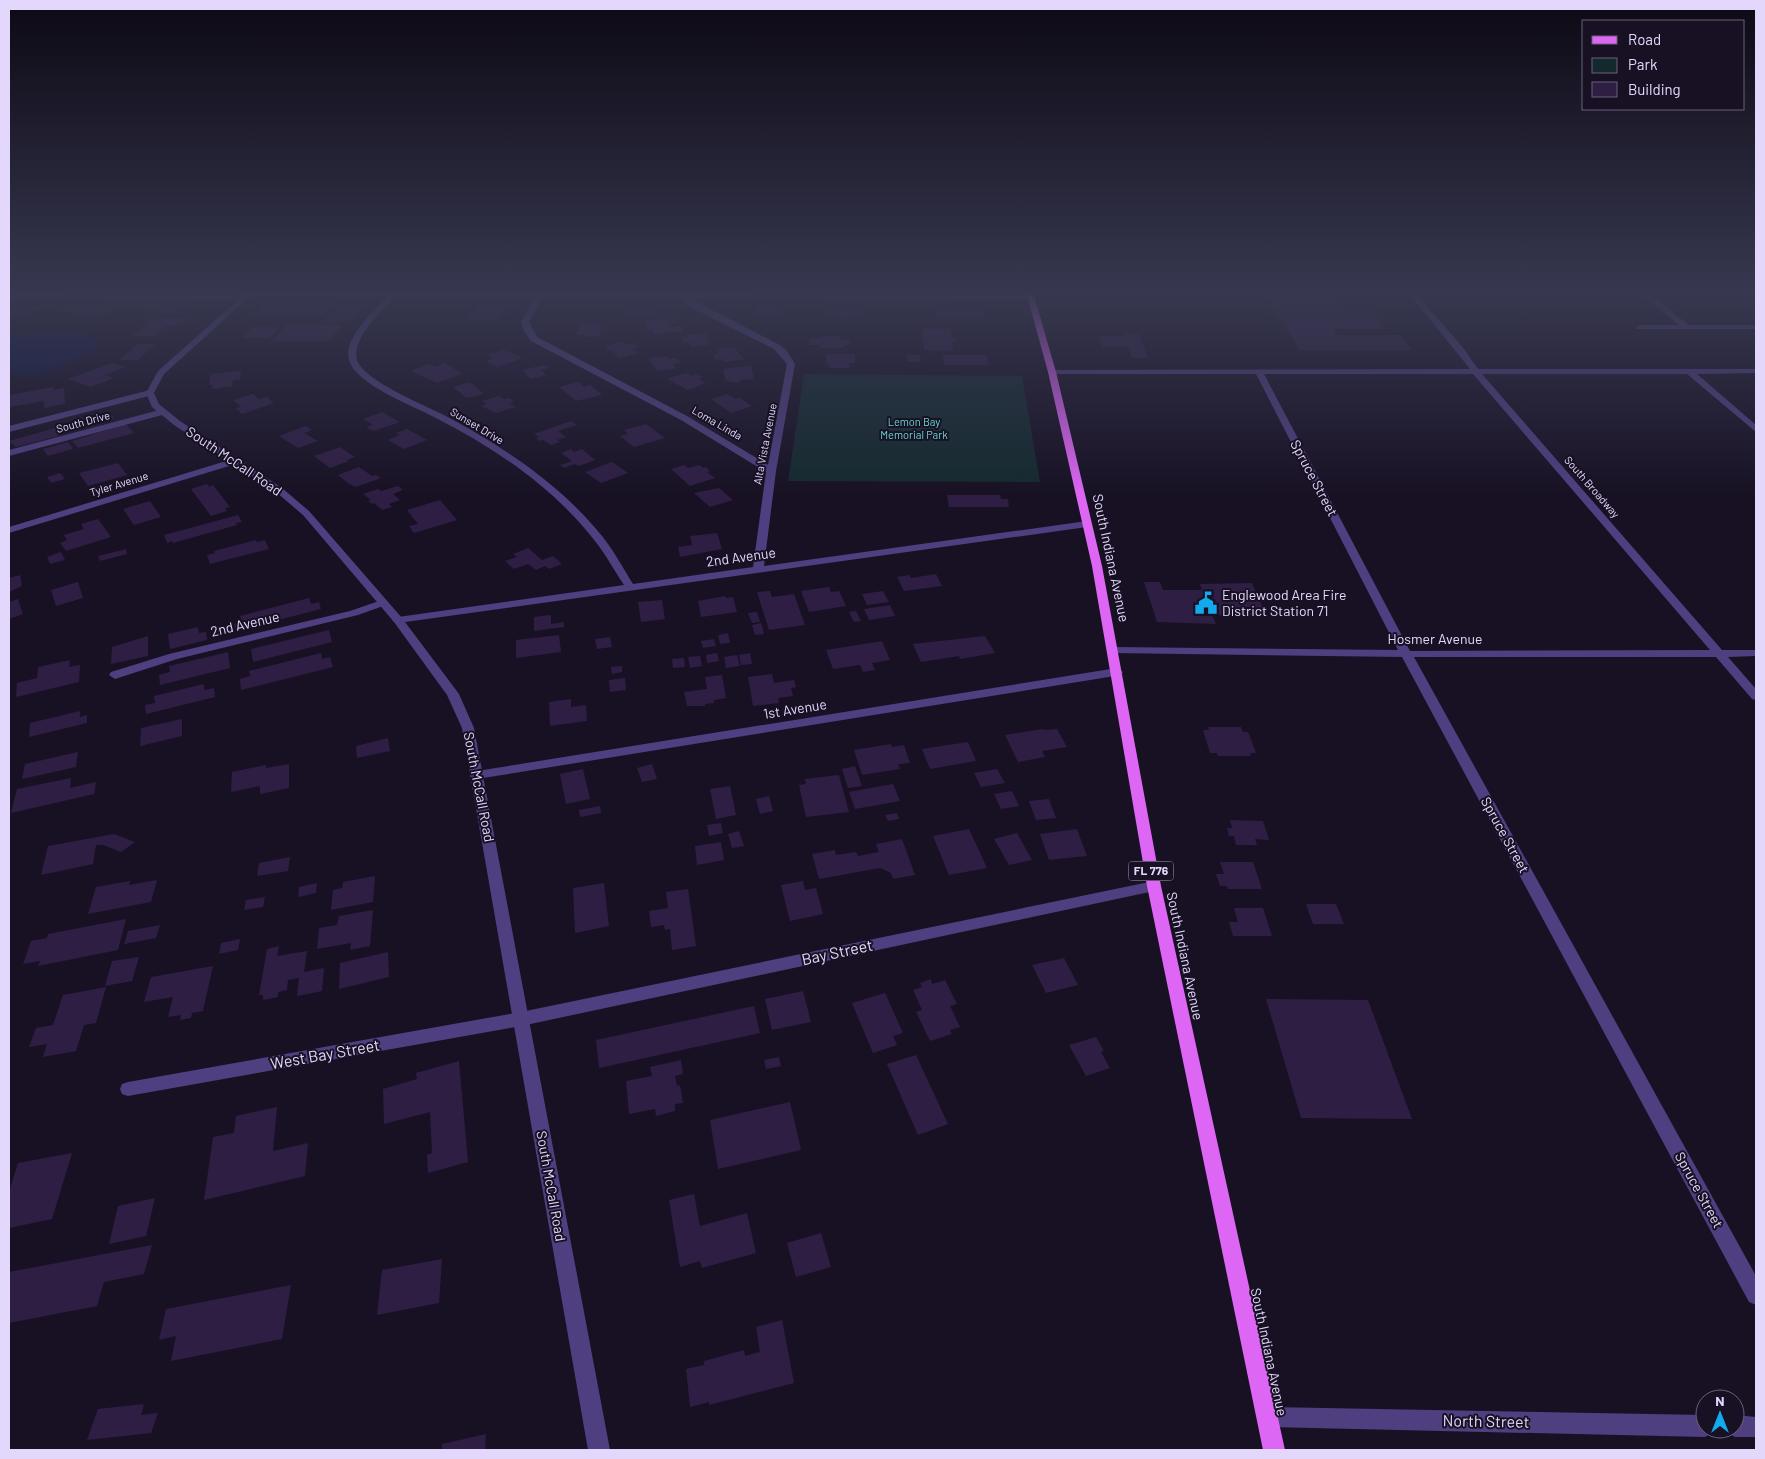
<svg xmlns="http://www.w3.org/2000/svg" width="1765" height="1459" font-family="Barlow,sans-serif">
<style>
.green{fill:#14292e}
.water{fill:#0e1640}
.building{fill:#2e1e44}
.lines{fill:none;stroke-linecap:round;stroke-linejoin:round}
.minor{fill:#4f3f80;fill-rule:evenodd}
.tertiary{fill:#4f3f80;fill-rule:evenodd}
.primary{fill:#dd66f4;fill-rule:evenodd}
.labels{text-anchor:middle;stroke-width:4;stroke-linejoin:round;paint-order:stroke}
.far-street-label{font-size:11px;fill:#e3d7fc;stroke:#181124}
.far-park-label{font-size:11px;fill:#68d7d3;stroke:#181124}
.shield{fill:#181124;stroke:#a69cbb;stroke-width:1}
.shield-label{font-size:12px;font-weight:bold;fill:#e3d7fc}
.street-label{font-size:14px;fill:#e3d7fc;stroke:#181124}
.poi-label{font-size:14px;fill:#e3d7fc;stroke:#181124;text-anchor:start}
.near-street-label{font-size:16px;fill:#e3d7fc;stroke:#181124}
</style>
<rect width="100%" height="100%" fill="#181124"/>
<path class="green" d="M804,374L1022,376L1040,482L788,481Z"/>
<path class="water" d="M80,333L97,338L95,347L81,358L34,376L9,371V334Z"/>
<g class="building">
<path d="M1263,292H1374L1376,294H1332L1345,311H1372L1386,329H1333L1337,335H1400L1412,350H1300Z"/>
<path d="M149,302L175,304L172,305L183,306L170,313L136,309Z"/>
<path d="M286,302L335,303L334,304H347L345,306H363L349,322H322L337,306H332L321,317L252,316L266,303Z"/>
<path d="M40,304H49L41,310H35L27,315H9V309L36,307Z"/>
<path d="M70,305H119L105,313H94L90,316H76L81,312H60Z"/>
<path d="M479,305H508L504,310H506L497,321L467,320Z"/>
<path d="M757,307H783L781,316H755Z"/>
<path d="M626,308H653L650,315H623Z"/>
<path d="M831,309L864,310V316H852V319H835L836,315H830Z"/>
<path d="M937,310H982L983,319H937Z"/>
<path d="M188,318L180,325L165,326L155,336H131L147,324H144L150,319Z"/>
<path d="M677,318V323L669,324L670,327L682,326L683,331L654,334L653,329L648,330L644,320Z"/>
<path d="M288,324L343,325L328,341H272Z"/>
<path d="M601,324L600,336L583,337V334L576,335L580,325Z"/>
<path d="M253,327H279L269,338H242Z"/>
<path d="M922,329H951L952,337H955L956,342H952L953,350H924Z"/>
<path d="M707,333L709,338H706L709,345L691,347L689,342L683,343L681,338L688,337L687,335Z"/>
<path d="M1124,334H1139L1148,358H1132L1128,347H1102L1098,336H1125Z"/>
<path d="M822,336H840V340H850L849,345H843V348H821V345H809L810,338H822Z"/>
<path d="M622,342L626,345L633,343L638,347L632,349L639,353L620,358L604,346Z"/>
<path d="M138,344H156L138,360H119Z"/>
<path d="M734,347L744,359L724,362L722,359L716,360L713,355L719,354L716,349Z"/>
<path d="M504,350L523,358L497,367L486,361L493,358L487,355Z"/>
<path d="M826,354H855V363H849V368H829V364H826Z"/>
<path d="M907,355H920L921,362H907Z"/>
<path d="M943,355H987L989,365H944Z"/>
<path d="M667,356L668,359L677,358L680,363L673,364L676,369L657,371L648,358Z"/>
<path d="M112,363L125,367L105,375L114,378L91,387L68,379Z"/>
<path d="M445,363L462,374L437,383L411,371L429,364L435,367Z"/>
<path d="M545,365L549,368L541,370L546,375L531,379L522,370Z"/>
<path d="M751,366L754,379L739,380L740,383L726,381L723,369Z"/>
<path d="M241,371L240,380H233L232,386L212,389L213,384L209,385L211,374Z"/>
<path d="M686,373L691,376L696,374L703,377L698,379L706,383L688,390L667,379Z"/>
<path d="M470,382L484,394L467,398L453,387Z"/>
<path d="M578,382L584,387L590,385L602,395L576,401L559,387Z"/>
<path d="M53,387V390L64,388L65,404L44,408V401L10,407V395Z"/>
<path d="M253,394L259,399L267,397L274,403L242,414L235,408L241,407L233,400Z"/>
<path d="M727,394L736,399L740,398L752,406L731,413L711,399Z"/>
<path d="M499,396L504,399L509,398L514,401L510,403L516,407L496,413L481,406L487,404L482,401Z"/>
<path d="M382,412L400,422L373,431L366,427L373,425L363,419Z"/>
<path d="M110,413L114,418L91,426L86,420Z"/>
<path d="M571,421L577,425L558,431L566,437L557,440L560,442L551,445L543,440L540,441L536,438L539,437L534,434Z"/>
<path d="M126,424L134,433L78,448L72,441Z"/>
<path d="M646,424L665,438L634,447L620,436L628,434L624,430Z"/>
<path d="M306,426L312,430L304,433L318,441L298,448L279,436Z"/>
<path d="M59,427L63,432L57,434L58,436L16,447L9,441Z"/>
<path d="M407,429L427,440L404,449L388,440L400,435L396,433Z"/>
<path d="M68,442L73,449L48,456L43,449Z"/>
<path d="M340,447L355,457L347,460L349,461L330,468L314,456Z"/>
<path d="M571,449L574,452L582,449L595,460L579,466L575,464L564,468L560,465L572,461L561,453Z"/>
<path d="M612,462L628,473L601,483L585,472Z"/>
<path d="M118,463L127,475L88,486L79,473Z"/>
<path d="M684,465L688,468L699,465L703,468L706,467L710,471L707,472L715,478L690,486L671,469Z"/>
<path d="M359,467L372,476L376,475L381,478L356,487L349,484L338,475Z"/>
<path d="M60,473L65,479L51,483L47,477Z"/>
<path d="M207,484L209,487L213,485L230,507L225,508L227,511L211,516L191,489Z"/>
<path d="M398,486L403,490L393,494L400,500L389,504L392,507L382,510L374,503L372,504L368,501L371,500L363,494L378,489L381,491Z"/>
<path d="M719,488L733,500L710,507L694,493Z"/>
<path d="M947,495H1000L1001,499H1008L1009,507H949Z"/>
<path d="M440,500L457,520L414,533L409,526L418,524L407,510Z"/>
<path d="M150,501L161,517L134,525L123,509Z"/>
<path d="M238,515L242,522L236,523L237,525L173,543L172,541L167,543L164,535Z"/>
<path d="M98,519L111,537L66,551L60,543L67,540L64,535L84,529L81,524Z"/>
<path d="M717,533L722,549L680,557L678,547L692,545L690,536Z"/>
<path d="M256,540L257,542L265,540L269,549L210,564L207,555L215,553L214,551Z"/>
<path d="M528,548L542,560L553,556L562,564L549,569L545,566L536,570L528,564L514,569L505,561L517,557L513,554Z"/>
<path d="M126,549L127,554L100,561L98,556Z"/>
<path d="M61,552L65,560L50,564L47,557Z"/>
<path d="M936,574L942,586L904,591L897,577L909,575L911,578Z"/>
<path d="M20,575L22,586L9,592V578Z"/>
<path d="M78,582L83,598L56,606L51,590Z"/>
<path d="M1144,582H1160L1163,590H1202L1200,584L1252,583L1266,615H1212L1216,624L1157,622Z"/>
<path d="M829,587L831,592L839,591L846,606L809,612L801,591Z"/>
<path d="M770,591L772,597L794,594L805,625L769,630L757,592Z"/>
<path d="M883,591L889,602L867,605L862,594Z"/>
<path d="M725,596L726,598L733,597L737,612L701,617L698,601Z"/>
<path d="M309,598L311,604L319,602L321,609L236,631L234,624L242,622L240,616Z"/>
<path d="M18,599L23,614L9,619V602Z"/>
<path d="M662,600L665,619L641,622L638,602Z"/>
<path d="M890,605L895,616L869,620L864,609Z"/>
<path d="M856,611L861,621L854,622L849,612Z"/>
<path d="M757,612L760,622L752,623L748,613Z"/>
<path d="M551,615V624L564,622V627L534,631V617Z"/>
<path d="M761,623L764,634L755,635L752,625Z"/>
<path d="M198,627L199,633L206,632L207,640L170,649L168,634Z"/>
<path d="M329,630L332,642L253,662L251,649Z"/>
<path d="M728,633L730,643L720,644L718,635Z"/>
<path d="M559,635L561,652L516,658V640Z"/>
<path d="M148,636V656L111,664L112,647Z"/>
<path d="M985,636L995,653L960,659L959,656L921,662L913,644Z"/>
<path d="M610,637L612,647L597,649L595,639Z"/>
<path d="M714,639L716,646L703,648L701,641Z"/>
<path d="M882,641L890,660L872,663L875,670L863,672L860,665L833,669L826,650Z"/>
<path d="M228,652L230,668L160,685L159,675L170,672L169,666Z"/>
<path d="M321,653L322,659L330,657L333,667L241,690L240,679L250,676L249,671Z"/>
<path d="M717,653L719,661L707,663L706,655Z"/>
<path d="M750,653L752,664L741,665L739,655Z"/>
<path d="M737,655L740,666L726,668L724,657Z"/>
<path d="M700,656L702,666L690,668L688,657Z"/>
<path d="M684,658L685,667L673,668L672,659Z"/>
<path d="M70,660L69,667L80,665L79,682L16,697L17,683L37,678L38,667Z"/>
<path d="M622,666V672L612,674L611,667Z"/>
<path d="M772,674L774,683L794,680L796,687L791,688L793,696L778,698L779,703L753,706L748,677Z"/>
<path d="M722,675L726,698L714,700V703L705,704V706H687L684,692L707,689L705,677Z"/>
<path d="M625,678L626,690L610,692L609,680Z"/>
<path d="M204,684V690L214,688L215,697L146,714L145,705L155,703L154,696Z"/>
<path d="M571,699V707L586,705L587,721L550,726L549,702Z"/>
<path d="M80,711V717L87,715V723L29,737L30,723Z"/>
<path d="M182,719V736L140,746L141,728Z"/>
<path d="M1208,727H1241L1243,732H1248L1256,753H1250L1251,756H1218L1217,753H1210L1203,730H1209Z"/>
<path d="M1043,729L1044,730L1057,729L1067,747L1042,751L1045,757L1018,762L1005,735Z"/>
<path d="M388,738L390,751L357,758L356,746Z"/>
<path d="M968,742L976,761L930,769L922,749Z"/>
<path d="M891,744L892,747L904,745L910,763L898,764L900,769L862,775L854,750Z"/>
<path d="M78,752L76,767L22,779L25,764Z"/>
<path d="M289,764V788L260,794V786L231,792L232,772L266,765V768Z"/>
<path d="M652,764L657,779L642,782L637,768Z"/>
<path d="M855,766L862,786L848,788L842,769Z"/>
<path d="M583,769L590,799L566,804L560,774Z"/>
<path d="M997,769L1005,783L981,787L974,773Z"/>
<path d="M839,775L849,812L806,817L799,785L806,784L805,779Z"/>
<path d="M71,778L70,788L96,782L94,794L11,813L17,789Z"/>
<path d="M893,784L900,801L855,809L849,792Z"/>
<path d="M730,786L736,815L716,819L710,789Z"/>
<path d="M1012,791L1019,806L1001,809L994,794Z"/>
<path d="M769,796L773,811L760,814L756,799Z"/>
<path d="M1049,799L1056,818L1036,820L1029,801Z"/>
<path d="M600,806L601,813L580,817L579,810Z"/>
<path d="M897,813L899,819L888,821L885,815Z"/>
<path d="M1230,820L1263,821L1269,840L1255,839L1257,845H1236L1234,836H1229L1227,828H1232Z"/>
<path d="M721,823L723,833L709,836L707,825Z"/>
<path d="M969,829L987,868L949,875L933,836Z"/>
<path d="M1077,829L1087,856L1049,860L1040,834Z"/>
<path d="M739,831L744,846L732,848L728,834Z"/>
<path d="M1017,833L1032,860L1009,865L994,839Z"/>
<path d="M114,834L135,842L121,852L103,845H96L93,864L41,875L48,846Z"/>
<path d="M902,839L915,875L893,879L891,873L880,868L819,879L812,854L835,850L836,855L856,852L858,856L879,852L876,844Z"/>
<path d="M721,842L724,860L697,865L695,846Z"/>
<path d="M290,857L288,871L257,876L259,863Z"/>
<path d="M1220,862H1253L1262,889H1228L1227,886H1220L1216,874H1224Z"/>
<path d="M375,876L373,902L331,910L333,890L342,888L343,882Z"/>
<path d="M157,880L151,902L88,914L96,887L130,881L129,885Z"/>
<path d="M803,881L805,890L816,888L823,914L790,921L781,885Z"/>
<path d="M317,883L316,893L298,897L299,887Z"/>
<path d="M604,883L609,926L575,933L573,888Z"/>
<path d="M688,889L696,946L672,950L670,929L665,930L664,925L651,927L649,911L668,908L666,892Z"/>
<path d="M265,897L263,907L244,910L246,900Z"/>
<path d="M1306,904H1336L1344,924H1313Z"/>
<path d="M1234,908H1263L1272,936H1233L1229,922H1238Z"/>
<path d="M373,910L370,946L350,950L351,943L317,949L319,928L337,925L339,916Z"/>
<path d="M126,919L118,950L38,966L40,961L23,964L31,941L47,938L48,934Z"/>
<path d="M160,925L156,938L124,944L128,931Z"/>
<path d="M240,939L238,950L219,954L221,943Z"/>
<path d="M279,946L277,956L307,951L304,972L324,968L322,991L297,996L299,978L288,980L287,990L278,992V997L263,1000V995H259L267,949Z"/>
<path d="M388,952L389,977L339,989L340,963Z"/>
<path d="M139,957L132,981L105,986L112,961Z"/>
<path d="M1064,958L1078,985L1046,993L1032,965Z"/>
<path d="M213,966L203,1011L192,1013L191,1018L180,1020L181,1015L168,1017L173,997L144,1002L151,977Z"/>
<path d="M931,979L932,984L945,980L957,1004L950,1006L960,1027L950,1030L952,1034L930,1041L916,1012L922,1010L913,990L922,987L920,983Z"/>
<path d="M106,987L96,1023L84,1025L76,1051L43,1057L47,1044L29,1047L36,1028L53,1025L63,995Z"/>
<path d="M803,991L811,1022L772,1030L765,999Z"/>
<path d="M885,993L903,1033L893,1036L897,1045L873,1053L852,1003Z"/>
<path d="M1266,999L1368,1000L1412,1119L1301,1118Z"/>
<path d="M754,1006L760,1033L599,1068L596,1040Z"/>
<path d="M1096,1037L1104,1051L1101,1052L1110,1068L1086,1076L1069,1045Z"/>
<path d="M916,1055L948,1124L918,1135L887,1064Z"/>
<path d="M779,1057L781,1066L766,1069L764,1060Z"/>
<path d="M681,1060L683,1074L675,1076L677,1086L680,1085L683,1103L675,1104V1111L656,1116L655,1109L629,1114L626,1081L652,1076L650,1067Z"/>
<path d="M459,1061L468,1162L428,1173L427,1155L432,1153L430,1112L384,1124L383,1089L417,1079L416,1073Z"/>
<path d="M790,1102L801,1150L718,1169L710,1120Z"/>
<path d="M277,1107L273,1151L308,1143L305,1176L204,1200L213,1137L234,1133L236,1116Z"/>
<path d="M72,1153L52,1219L9,1228V1192L18,1163Z"/>
<path d="M694,1194L700,1226L747,1213L756,1253L702,1268L700,1261L680,1267L669,1200Z"/>
<path d="M155,1198L146,1236L109,1244L118,1206Z"/>
<path d="M821,1233L831,1267L796,1277L787,1243Z"/>
<path d="M152,1245L144,1274L104,1282L97,1306L9,1323V1272Z"/>
<path d="M442,1259L439,1303L377,1315L382,1270Z"/>
<path d="M291,1285L282,1339L171,1361L176,1336L159,1340L166,1309Z"/>
<path d="M782,1320L794,1383L709,1405V1402L690,1407L686,1369L704,1365V1361L744,1350L745,1356L760,1352L756,1327Z"/>
<path d="M144,1404L141,1415L158,1413L151,1433L87,1440L98,1409Z"/>
<path d="M486,1434L485,1450H442V1444Z"/>
</g>
<g class="lines">
<g class="minor">
<path d="M249,292L1034,296V300H1031L689,298L780,345L787,351L795,364L776,471L764,566L1087,521L1092,524L1087,527L398,623L394,622L392,620L394,618L398,617L624,585C614,570 606,555 595,541C554,488 495,448 436,418C414,406 356,385 349,360C343,339 374,310 387,297L249,296L230,300L9,298V294L230,296ZM395,297L535,298L521,322L524,331L531,341L681,420L766,472L753,567L633,584C623,568 614,551 602,536C560,484 501,445 442,414C424,405 363,380 357,360C351,339 382,310 395,297ZM542,298H679L696,310L774,349L787,364L768,465L687,416L537,337L529,322Z"/>
<path d="M1408,292H1415L1464,349L1478,369H1756V373L1697,374L1756,425V432L1687,374H1482L1722,650H1756V656L1728,657L1756,689V700L1752,699L1716,657H1414L1756,1276V1305L1749,1302L1402,657L1113,653L1107,650L1113,647L1398,650L1256,374H1052L1048,372L1049,370L1470,369ZM1264,374H1473L1710,650L1410,651Z"/>
<path d="M1639,292H1647L1689,325H1756V329H1637L1636,327L1640,325H1679Z"/>
<path d="M150,390L153,391V395L9,432V426Z"/>
<path d="M163,409L167,412L166,414L9,456V450Z"/>
<path d="M236,458L239,459V463L9,533V527Z"/>
<path d="M382,600L386,601L387,603L386,605L358,615L177,659L115,679L109,675L111,672L169,654L350,611Z"/>
<path d="M1117,668L1123,672L1121,675L477,779L472,778L470,775L472,772L477,771Z"/>
<path d="M1154,881L1159,882L1161,886L1159,890L521,1026L128,1096L122,1094L120,1089L122,1084L128,1082L521,1012Z"/>
<path d="M1267,1407L1705,1415V1429H1714L1712,1433L1705,1437L1267,1427L1260,1424L1257,1417L1260,1410Z"/>
<path d="M1735,1415L1756,1417V1437H1735L1728,1433L1726,1429H1735Z"/>
</g>
<path class="tertiary" d="M247,292H255L164,374L154,393L159,404L180,421L282,488L309,511L402,618L459,694L474,728L610,1450H588L462,728L447,695L394,622L303,515L276,492L174,425L152,407L146,393L158,371Z"/>
<path class="primary" d="M1026,292H1033L1056,372L1102,566L1161,886L1285,1450H1263L1147,886L1092,566L1048,372Z"/>
</g>
<linearGradient id="sky" x2="0" y2="1"><stop stop-color="#0d0914"/><stop offset="0.59" stop-color="#373850"/><stop offset="1" stop-color="#373850" stop-opacity="0"/></linearGradient>
<rect width="1765" height="496" fill="url(#sky)"/>
<defs>
<symbol id="civic-bare" viewBox="-9 -9 18 18"><path d="M-.6-6.5H3V-4.5H.6V-3L4-1V1h2V6H-6V1h2V-1L-.6-3ZM-1.2 2.5V6h2.4V2.5Z" fill="#12a9ed" stroke="#181124" stroke-width="2.5" paint-order="stroke"/></symbol>
</defs>
<g fill-rule="evenodd">
<use href="#civic-bare" x="1190" y="587" width="32" height="32"/>
</g>
<g class="labels">
<g class="far-street-label">
<text transform="translate(83 422) rotate(-15)" y="4">South Drive</text>
<text transform="translate(717 423) rotate(30)" y="4">Loma Linda</text>
<text transform="translate(477 426) rotate(31)" y="4">Sunset Drive</text>
<text transform="translate(765 444) rotate(-79)" y="4">Alta Vista Avenue</text>
<text transform="translate(119 484) rotate(-17)" y="4">Tyler Avenue</text>
<text transform="translate(1592 487) rotate(49)" y="4">South Broadway</text>
</g>
<g class="far-park-label">
<text x="914" y="426">Lemon Bay<tspan x="914" dy="13">Memorial Park</tspan></text>
</g>
<rect class="shield" x="1128.5" y="861.5" width="45" height="19" rx="4"/>
<g class="shield-label">
<text x="1151" y="875">FL 776</text>
</g>
<g class="street-label">
<text transform="translate(234 461) rotate(34)" y="5">South McCall Road</text>
<text transform="translate(1314 478) rotate(62)" y="5">Spruce Street</text>
<text transform="translate(741 557) rotate(-8)" y="5">2nd Avenue</text>
<text transform="translate(1111 558) rotate(78)" y="5">South Indiana Avenue</text>
<text transform="translate(245 624) rotate(-13)" y="5">2nd Avenue</text>
<text x="1435" y="644">Hosmer Avenue</text>
<text transform="translate(795 709) rotate(-9)" y="5">1st Avenue</text>
<text transform="translate(479 787) rotate(79)" y="5">South McCall Road</text>
<text transform="translate(1505 835) rotate(61)" y="5">Spruce Street</text>
<text transform="translate(1185 956) rotate(78)" y="5">South Indiana Avenue</text>
<text transform="translate(551 1186) rotate(80)" y="5">South McCall Road</text>
<text transform="translate(1699 1190) rotate(61)" y="5">Spruce Street</text>
<text transform="translate(1269 1352) rotate(78)" y="5">South Indiana Avenue</text>
</g>
<g class="poi-label">
<text x="1222" y="600">Englewood Area Fire<tspan x="1222" dy="16">District Station 71</tspan></text>
</g>
<g class="near-street-label">
<text transform="translate(837 952) rotate(-12)" y="6">Bay Street</text>
<text transform="translate(325 1054) rotate(-10)" y="6">West Bay Street</text>
<text transform="translate(1486 1421) rotate(1)" y="6">North Street</text>
</g>
</g>
<rect width="1765" height="1459" fill="none" stroke="#e3d7fc" stroke-width="20"/>
<rect x="1582" y="20" width="162" height="90" fill="#181124" stroke="#69607a"/>
<rect x="1592" y="36" width="25" height="8" fill="#dd66f4" stroke="#69607a"/>
<text x="1628" y="45" font-size="15" fill="#e3d7fc">Road</text>
<rect x="1592" y="58" width="25" height="15" fill="#14292e" stroke="#69607a"/>
<text x="1628" y="70" font-size="15" fill="#e3d7fc">Park</text>
<rect x="1592" y="82" width="25" height="15" fill="#2e1e44" stroke="#69607a"/>
<text x="1628" y="95" font-size="15" fill="#e3d7fc">Building</text>
<g transform="translate(1720 1414)"><circle r="24" fill="#181124" stroke="#69607a"/>
<path d="M0-4L9 19L0 12L-9 19Z" fill="#12a9ed"/>
<text y="-8" font-size="14" font-weight="bold" text-anchor="middle" fill="#e3d7fc">N</text>
</g>
</svg>
